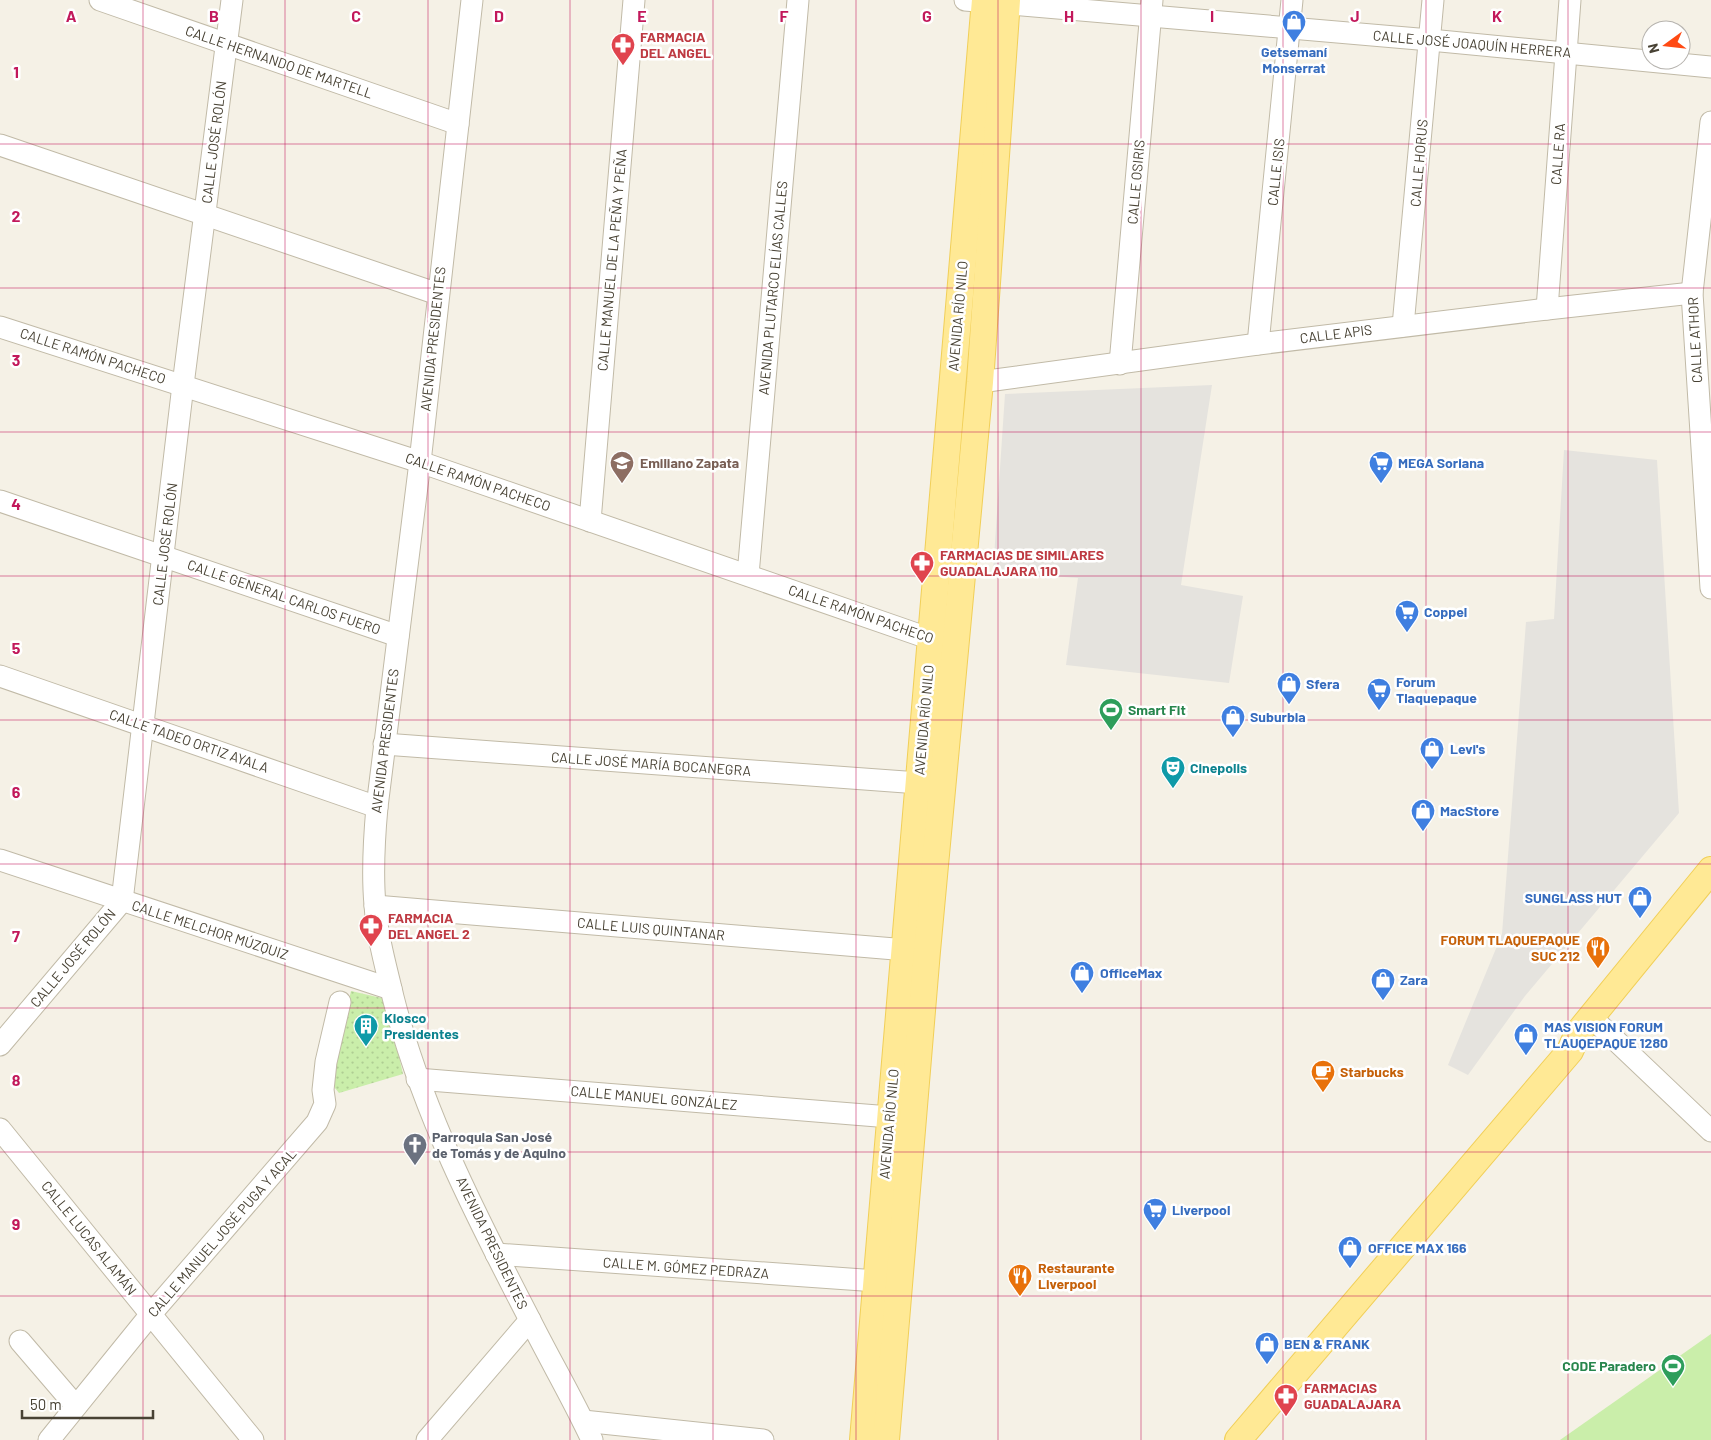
<svg xmlns="http://www.w3.org/2000/svg" width="1711" height="1440" font-family="Barlow,sans-serif">
<style>
.green{fill:#caeeaa}
.park{fill:url(#park-dots)}
.parking{fill:#e5e3de}
.lines{fill:none;stroke-linecap:round;stroke-linejoin:round}
.minor-casing{stroke:#c1baa7;stroke-width:23}
.major-casing{stroke:#f1cf58;stroke-width:28}
.minor{stroke:#fff;stroke-width:21}
.major{stroke:#ffe995;stroke-width:26}
.grid{fill:none;stroke:#c2185b;stroke-width:1;stroke-opacity:0.55}
.labels{text-anchor:middle;stroke-width:5;stroke-linejoin:round;paint-order:stroke}
.health-label{font-size:14px;font-weight:bold;fill:#be3a42;stroke:#fff;text-anchor:start}
.street-label{font-size:14px;fill:#484234;stroke:#fff}
.shop-label{font-size:14px;font-weight:bold;fill:#366cbe;stroke:#fff;text-anchor:start}
.education-label{font-size:14px;font-weight:bold;fill:#785e54;stroke:#fff;text-anchor:start}
.leisure-label{font-size:14px;font-weight:bold;fill:#27864d;stroke:#fff;text-anchor:start}
.culture-label{font-size:14px;font-weight:bold;fill:#0d838f;stroke:#fff;text-anchor:start}
.food-label{font-size:14px;font-weight:bold;fill:#c56008;stroke:#fff;text-anchor:start}
.worship-label{font-size:14px;font-weight:bold;fill:#5b616d;stroke:#fff;text-anchor:start}
.grid-label{font-size:16px;text-anchor:middle;font-weight:bold;fill:#c2185b;stroke:#fff;stroke-width:5;stroke-linejoin:round;paint-order:stroke}
</style>
<defs>
<pattern id="park-dots" width="8" height="8" patternUnits="userSpaceOnUse" patternTransform="scale(1.25)"><rect width="8" height="8" fill="#caeeaa"/><path d="M2 2h.1M6 6h.1" fill="none" stroke="#afcd93" stroke-width="1.8" stroke-linecap="round"/></pattern>
</defs>
<rect width="100%" height="100%" fill="#f5f1e6"/>
<path class="green" d="M1711,1334V1440H1560Z"/>
<path class="park" d="M351,991L386,999L403,1074L339,1093L330,1082Z"/>
<g class="parking">
<path d="M1212,385L1181,585L1243,596L1229,683L1066,665L1078,578L993,572L1005,394Z"/>
<path d="M1564,450L1657,460L1679,813L1525,996L1468,1075L1448,1065L1502,934L1526,622L1554,619Z"/>
</g>
<g class="lines">
<defs>
<g id="minor">
<path d="M100,0L458,124"/>
<path d="M472,0L420,462L377,807C374,840 372,872 375,905C377,936 386,967 393,997C422,1111 476,1216 530,1320C550,1360 573,1399 592,1440"/>
<path d="M965,0L1430,40L1711,67"/>
<path d="M1711,122L1692,293L1711,588"/>
<path d="M0,145L438,294"/>
<path d="M1547,309L1570,0"/>
<path d="M1403,326L1433,0"/>
<path d="M0,327L420,462L931,639L945,641"/>
<path d="M1258,344L1292,0"/>
<path d="M1120,364L1152,0"/>
<path d="M980,382L1258,344L1547,309L1692,293"/>
<path d="M0,501L398,636"/>
<path d="M590,521L634,0"/>
<path d="M748,575L798,0"/>
<path d="M0,676L377,807"/>
<path d="M384,744L919,783"/>
<path d="M0,860L391,989"/>
<path d="M375,906L919,951"/>
<path d="M1591,1017L1711,1131"/>
<path d="M0,1045L122,901L183,385L232,0"/>
<path d="M417,1079L890,1117"/>
<path d="M0,1129L253,1440"/>
<path d="M496,1254L877,1281"/>
<path d="M20,1341L68,1397L77,1405"/>
<path d="M583,1421L763,1440"/>
<path d="M49,1440L151,1314L317,1122L325,1104L323,1090L326,1062L340,1002"/>
<path d="M427,1440L530,1320"/>
</g>
<g id="major">
<path d="M863,1440L985,0"/>
<path d="M886,1440L927,951L980,382L1007,0"/>
<path d="M1238,1440L1570,1051L1578,1033L1711,870"/>
</g>
</defs>
<use href="#minor" class="minor-casing"/>
<use href="#major" class="major-casing"/>
<use href="#minor" class="minor"/>
<use href="#major" class="major"/>
</g>
<path class="grid" d="M143,0V1440M285,0V1440M428,0V1440M570,0V1440M713,0V1440M856,0V1440M998,0V1440M1141,0V1440M1283,0V1440M1426,0V1440M1568,0V1440M0,144H1711M0,288H1711M0,432H1711M0,576H1711M0,720H1711M0,864H1711M0,1008H1711M0,1152H1711M0,1296H1711"/>
<defs>
<symbol id="shop-pin" viewBox="-11 -11 22 30"><path d="M0 17L-7.5 6A9.5 9.5 0 1 1 7.5 6Z" fill="#3f7fe0" stroke="#fff"/><path d="M-5-2.5h2.3a2.7 3.5 0 0 1 5.4 0H5L5.5 6h-11ZM-1.5-2.5h3a1.5 2.3 0 0 0-3 0Z" fill="#fff"/></symbol>
<symbol id="pharmacy-pin" viewBox="-11 -11 22 30"><path d="M0 17L-7.5 6A9.5 9.5 0 1 1 7.5 6Z" fill="#e0444e" stroke="#fff"/><path d="M-2-6h4v4h4v4h-4v4h-4v-4h-4v-4h4Z" fill="#fff"/></symbol>
<symbol id="school-pin" viewBox="-11 -11 22 30"><path d="M0 17L-7.5 6A9.5 9.5 0 1 1 7.5 6Z" fill="#8d6e63" stroke="#fff"/><path d="M0-5L7-2L0 1L-7-2ZM-4 1L0 2.5L4 1V4Q0 6-4 4Z" fill="#fff"/></symbol>
<symbol id="supermarket-pin" viewBox="-11 -11 22 30"><path d="M0 17L-7.5 6A9.5 9.5 0 1 1 7.5 6Z" fill="#3f7fe0" stroke="#fff"/><path d="M-6-5.5h2.5l.6 2H6L4.5 2H-2.5L-4.4-4H-6ZM-1.5 3.2a1.3 1.3 0 1 0 .1 0ZM3 3.2a1.3 1.3 0 1 0 .1 0Z" fill="#fff"/></symbol>
<symbol id="stadium-pin" viewBox="-11 -11 22 30"><path d="M0 17L-7.5 6A9.5 9.5 0 1 1 7.5 6Z" fill="#2e9e5b" stroke="#fff"/><path d="M0-5a6.5 5 0 1 0 0 10a6.5 5 0 1 0 0-10ZM-3.5-1.8h7v3.6h-7Z" fill="#fff"/></symbol>
<symbol id="theatre-pin" viewBox="-11 -11 22 30"><path d="M0 17L-7.5 6A9.5 9.5 0 1 1 7.5 6Z" fill="#0f9aa8" stroke="#fff"/><path d="M-5-5.5Q0-4 5-5.5V0Q5 5 0 6Q-5 5-5 0ZM-3.3-2.5H-1v1.5H-3.3ZM1-2.5H3.3v1.5H1ZM-2.8 1Q0 5.5 2.8 1Z" fill="#fff"/></symbol>
<symbol id="restaurant-pin" viewBox="-11 -11 22 30"><path d="M0 17L-7.5 6A9.5 9.5 0 1 1 7.5 6Z" fill="#e8710a" stroke="#fff"/><path d="M-5-6h1v4h1v-4h1v4h1v-4h1v5L-1.5 .5V6h-2V.5L-5-1ZM5-6V6H3V1.5H1.5Q1.5-4 5-6Z" fill="#fff"/></symbol>
<symbol id="building-pin" viewBox="-11 -11 22 30"><path d="M0 17L-7.5 6A9.5 9.5 0 1 1 7.5 6Z" fill="#0f9aa8" stroke="#fff"/><path d="M-4-6H4V6H1V3H-1V6H-4ZM-2.5-4.3h1.7v1.8h-1.7ZM.8-4.3h1.7v1.8H.8ZM-2.5-1h1.7V.8h-1.7ZM.8-1h1.7V.8H.8Z" fill="#fff"/></symbol>
<symbol id="cafe-pin" viewBox="-11 -11 22 30"><path d="M0 17L-7.5 6A9.5 9.5 0 1 1 7.5 6Z" fill="#e8710a" stroke="#fff"/><path d="M-5.5-4.5H6V0H3Q3 3.5 0 3.5H-2.5Q-5.5 3.5-5.5 0ZM3-3.2v2h1.7v-2ZM-6 4.5H4V6H-6Z" fill="#fff"/></symbol>
<symbol id="church-pin" viewBox="-11 -11 22 30"><path d="M0 17L-7.5 6A9.5 9.5 0 1 1 7.5 6Z" fill="#6b7280" stroke="#fff"/><path d="M-1.2-6h2.4v3.5h3.3v2.4h-3.3V6h-2.4V-.1h-3.3v-2.4h3.3Z" fill="#fff"/></symbol>
</defs>
<g fill-rule="evenodd">
<use href="#shop-pin" x="1280" y="8" width="28" height="38"/>
<use href="#pharmacy-pin" x="609" y="31" width="28" height="38"/>
<use href="#school-pin" x="608" y="449" width="28" height="38"/>
<use href="#supermarket-pin" x="1367" y="449" width="28" height="38"/>
<use href="#pharmacy-pin" x="908" y="549" width="28" height="38"/>
<use href="#supermarket-pin" x="1393" y="598" width="28" height="38"/>
<use href="#shop-pin" x="1275" y="670" width="28" height="38"/>
<use href="#supermarket-pin" x="1365" y="676" width="28" height="38"/>
<use href="#stadium-pin" x="1097" y="696" width="28" height="38"/>
<use href="#shop-pin" x="1219" y="703" width="28" height="38"/>
<use href="#shop-pin" x="1418" y="735" width="28" height="38"/>
<use href="#theatre-pin" x="1159" y="754" width="28" height="38"/>
<use href="#shop-pin" x="1409" y="797" width="28" height="38"/>
<use href="#shop-pin" x="1626" y="884" width="28" height="38"/>
<use href="#pharmacy-pin" x="357" y="912" width="28" height="38"/>
<use href="#restaurant-pin" x="1584" y="934" width="28" height="38"/>
<use href="#shop-pin" x="1068" y="959" width="28" height="38"/>
<use href="#shop-pin" x="1369" y="966" width="28" height="38"/>
<use href="#building-pin" x="352" y="1012" width="28" height="38"/>
<use href="#shop-pin" x="1512" y="1021" width="28" height="38"/>
<use href="#cafe-pin" x="1309" y="1058" width="28" height="38"/>
<use href="#church-pin" x="401" y="1131" width="28" height="38"/>
<use href="#supermarket-pin" x="1141" y="1196" width="28" height="38"/>
<use href="#shop-pin" x="1336" y="1234" width="28" height="38"/>
<use href="#restaurant-pin" x="1006" y="1262" width="28" height="38"/>
<use href="#shop-pin" x="1253" y="1330" width="28" height="38"/>
<use href="#stadium-pin" x="1659" y="1352" width="28" height="38"/>
<use href="#pharmacy-pin" x="1272" y="1382" width="28" height="38"/>
</g>
<g class="labels">
<g class="health-label">
<text x="640" y="42">FARMACIA<tspan x="640" dy="16">DEL ANGEL</tspan></text>
<text x="940" y="560">FARMACIAS DE SIMILARES<tspan x="940" dy="16">GUADALAJARA 110</tspan></text>
<text x="388" y="923">FARMACIA<tspan x="388" dy="16">DEL ANGEL 2</tspan></text>
<text x="1304" y="1393">FARMACIAS<tspan x="1304" dy="16">GUADALAJARA</tspan></text>
</g>
<g class="street-label">
<text transform="translate(1472 44) rotate(5)" y="5">CALLE JOSÉ JOAQUÍN HERRERA</text>
<text transform="translate(279 62) rotate(19)" y="5">CALLE HERNANDO DE MARTELL</text>
<text transform="translate(214 142) rotate(-83)" y="5">CALLE JOSÉ ROLÓN</text>
<text transform="translate(1558 154) rotate(-86)" y="5">CALLE RA</text>
<text transform="translate(1419 163) rotate(-85)" y="5">CALLE HORUS</text>
<text transform="translate(1276 172) rotate(-84)" y="5">CALLE ISIS</text>
<text transform="translate(1136 182) rotate(-85)" y="5">CALLE OSIRIS</text>
<text transform="translate(612 260) rotate(-85)" y="5">CALLE MANUEL DE LA PEÑA Y PEÑA</text>
<text transform="translate(773 288) rotate(-85)" y="5">AVENIDA PLUTARCO ELÍAS CALLES</text>
<text transform="translate(958 316) rotate(-85)" y="5">AVENIDA RÍO NILO</text>
<text transform="translate(1336 334) rotate(-7)" y="5">CALLE APIS</text>
<text transform="translate(433 339) rotate(-84)" y="5">AVENIDA PRESIDENTES</text>
<text transform="translate(1695 340) rotate(-93)" y="5">CALLE ATHOR</text>
<text transform="translate(93 356) rotate(18)" y="5">CALLE RAMÓN PACHECO</text>
<text transform="translate(478 482) rotate(19)" y="5">CALLE RAMÓN PACHECO</text>
<text transform="translate(165 544) rotate(-83)" y="5">CALLE JOSÉ ROLÓN</text>
<text transform="translate(284 597) rotate(19)" y="5">CALLE GENERAL CARLOS FUERO</text>
<text transform="translate(861 614) rotate(19)" y="5">CALLE RAMÓN PACHECO</text>
<text transform="translate(924 720) rotate(-85)" y="5">AVENIDA RÍO NILO</text>
<text transform="translate(189 741) rotate(19)" y="5">CALLE TADEO ORTIZ AYALA</text>
<text transform="translate(385 741) rotate(-83)" y="5">AVENIDA PRESIDENTES</text>
<text transform="translate(651 764) rotate(4)" y="5">CALLE JOSÉ MARÍA BOCANEGRA</text>
<text transform="translate(651 929) rotate(5)" y="5">CALLE LUIS QUINTANAR</text>
<text transform="translate(210 930) rotate(18)" y="5">CALLE MELCHOR MÚZQUIZ</text>
<text transform="translate(73 958) rotate(-50)" y="5">CALLE JOSÉ ROLÓN</text>
<text transform="translate(654 1098) rotate(5)" y="5">CALLE MANUEL GONZÁLEZ</text>
<text transform="translate(889 1124) rotate(-85)" y="5">AVENIDA RÍO NILO</text>
<text transform="translate(222 1233) rotate(-49)" y="5">CALLE MANUEL JOSÉ PUGA Y ACAL</text>
<text transform="translate(89 1238) rotate(51)" y="5">CALLE LUCAS ALAMÁN</text>
<text transform="translate(492 1243) rotate(64)" y="5">AVENIDA PRESIDENTES</text>
<text transform="translate(686 1268) rotate(4)" y="5">CALLE M. GÓMEZ PEDRAZA</text>
</g>
<g class="shop-label">
<text x="1294" y="57" text-anchor="middle">Getsemaní<tspan x="1294" dy="16">Monserrat</tspan></text>
<text x="1398" y="468">MEGA Soriana</text>
<text x="1424" y="617">Coppel</text>
<text x="1396" y="687">Forum<tspan x="1396" dy="16">Tlaquepaque</tspan></text>
<text x="1306" y="689">Sfera</text>
<text x="1250" y="722">Suburbia</text>
<text x="1450" y="754">Levi's</text>
<text x="1440" y="816">MacStore</text>
<text x="1622" y="903" text-anchor="end">SUNGLASS HUT</text>
<text x="1100" y="978">OfficeMax</text>
<text x="1400" y="985">Zara</text>
<text x="1544" y="1032">MAS VISION FORUM<tspan x="1544" dy="16">TLAUQEPAQUE 1280</tspan></text>
<text x="1172" y="1215">Liverpool</text>
<text x="1368" y="1253">OFFICE MAX 166</text>
<text x="1284" y="1349">BEN &amp; FRANK</text>
</g>
<g class="education-label">
<text x="640" y="468">Emiliano Zapata</text>
</g>
<g class="leisure-label">
<text x="1128" y="715">Smart Fit</text>
<text x="1656" y="1371" text-anchor="end">CODE Paradero</text>
</g>
<g class="culture-label">
<text x="1190" y="773">Cinepolis</text>
<text x="384" y="1023">Kiosco<tspan x="384" dy="16">Presidentes</tspan></text>
</g>
<g class="food-label">
<text x="1580" y="945" text-anchor="end">FORUM TLAQUEPAQUE<tspan x="1580" dy="16">SUC 212</tspan></text>
<text x="1340" y="1077">Starbucks</text>
<text x="1038" y="1273">Restaurante<tspan x="1038" dy="16">Liverpool</tspan></text>
</g>
<g class="worship-label">
<text x="432" y="1142">Parroquia San José<tspan x="432" dy="16">de Tomás y de Aquino</tspan></text>
</g>
</g>
<g class="grid-label">
<text x="71" y="22">A</text>
<text x="214" y="22">B</text>
<text x="356" y="22">C</text>
<text x="499" y="22">D</text>
<text x="642" y="22">E</text>
<text x="784" y="22">F</text>
<text x="927" y="22">G</text>
<text x="1069" y="22">H</text>
<text x="1212" y="22">I</text>
<text x="1355" y="22">J</text>
<text x="1497" y="22">K</text>
<text x="16" y="78">1</text>
<text x="16" y="222">2</text>
<text x="16" y="366">3</text>
<text x="16" y="510">4</text>
<text x="16" y="654">5</text>
<text x="16" y="798">6</text>
<text x="16" y="942">7</text>
<text x="16" y="1086">8</text>
<text x="16" y="1230">9</text>
</g>
<g transform="translate(1666 45) rotate(255)"><circle r="24" fill="#ffffff" stroke="#b6b3ae"/>
<path d="M0-4L9 19L0 12L-9 19Z" fill="#ff4a13"/>
<text y="-8" font-size="14" font-weight="bold" text-anchor="middle" fill="#484234">N</text>
</g>
<path d="M22 1410v8h131v-8" fill="none" stroke="#484234" stroke-width="2.5"/>
<text x="30" y="1410" font-size="15" fill="#484234" stroke="#ffffff" stroke-width="4" paint-order="stroke">50 m</text>
</svg>
